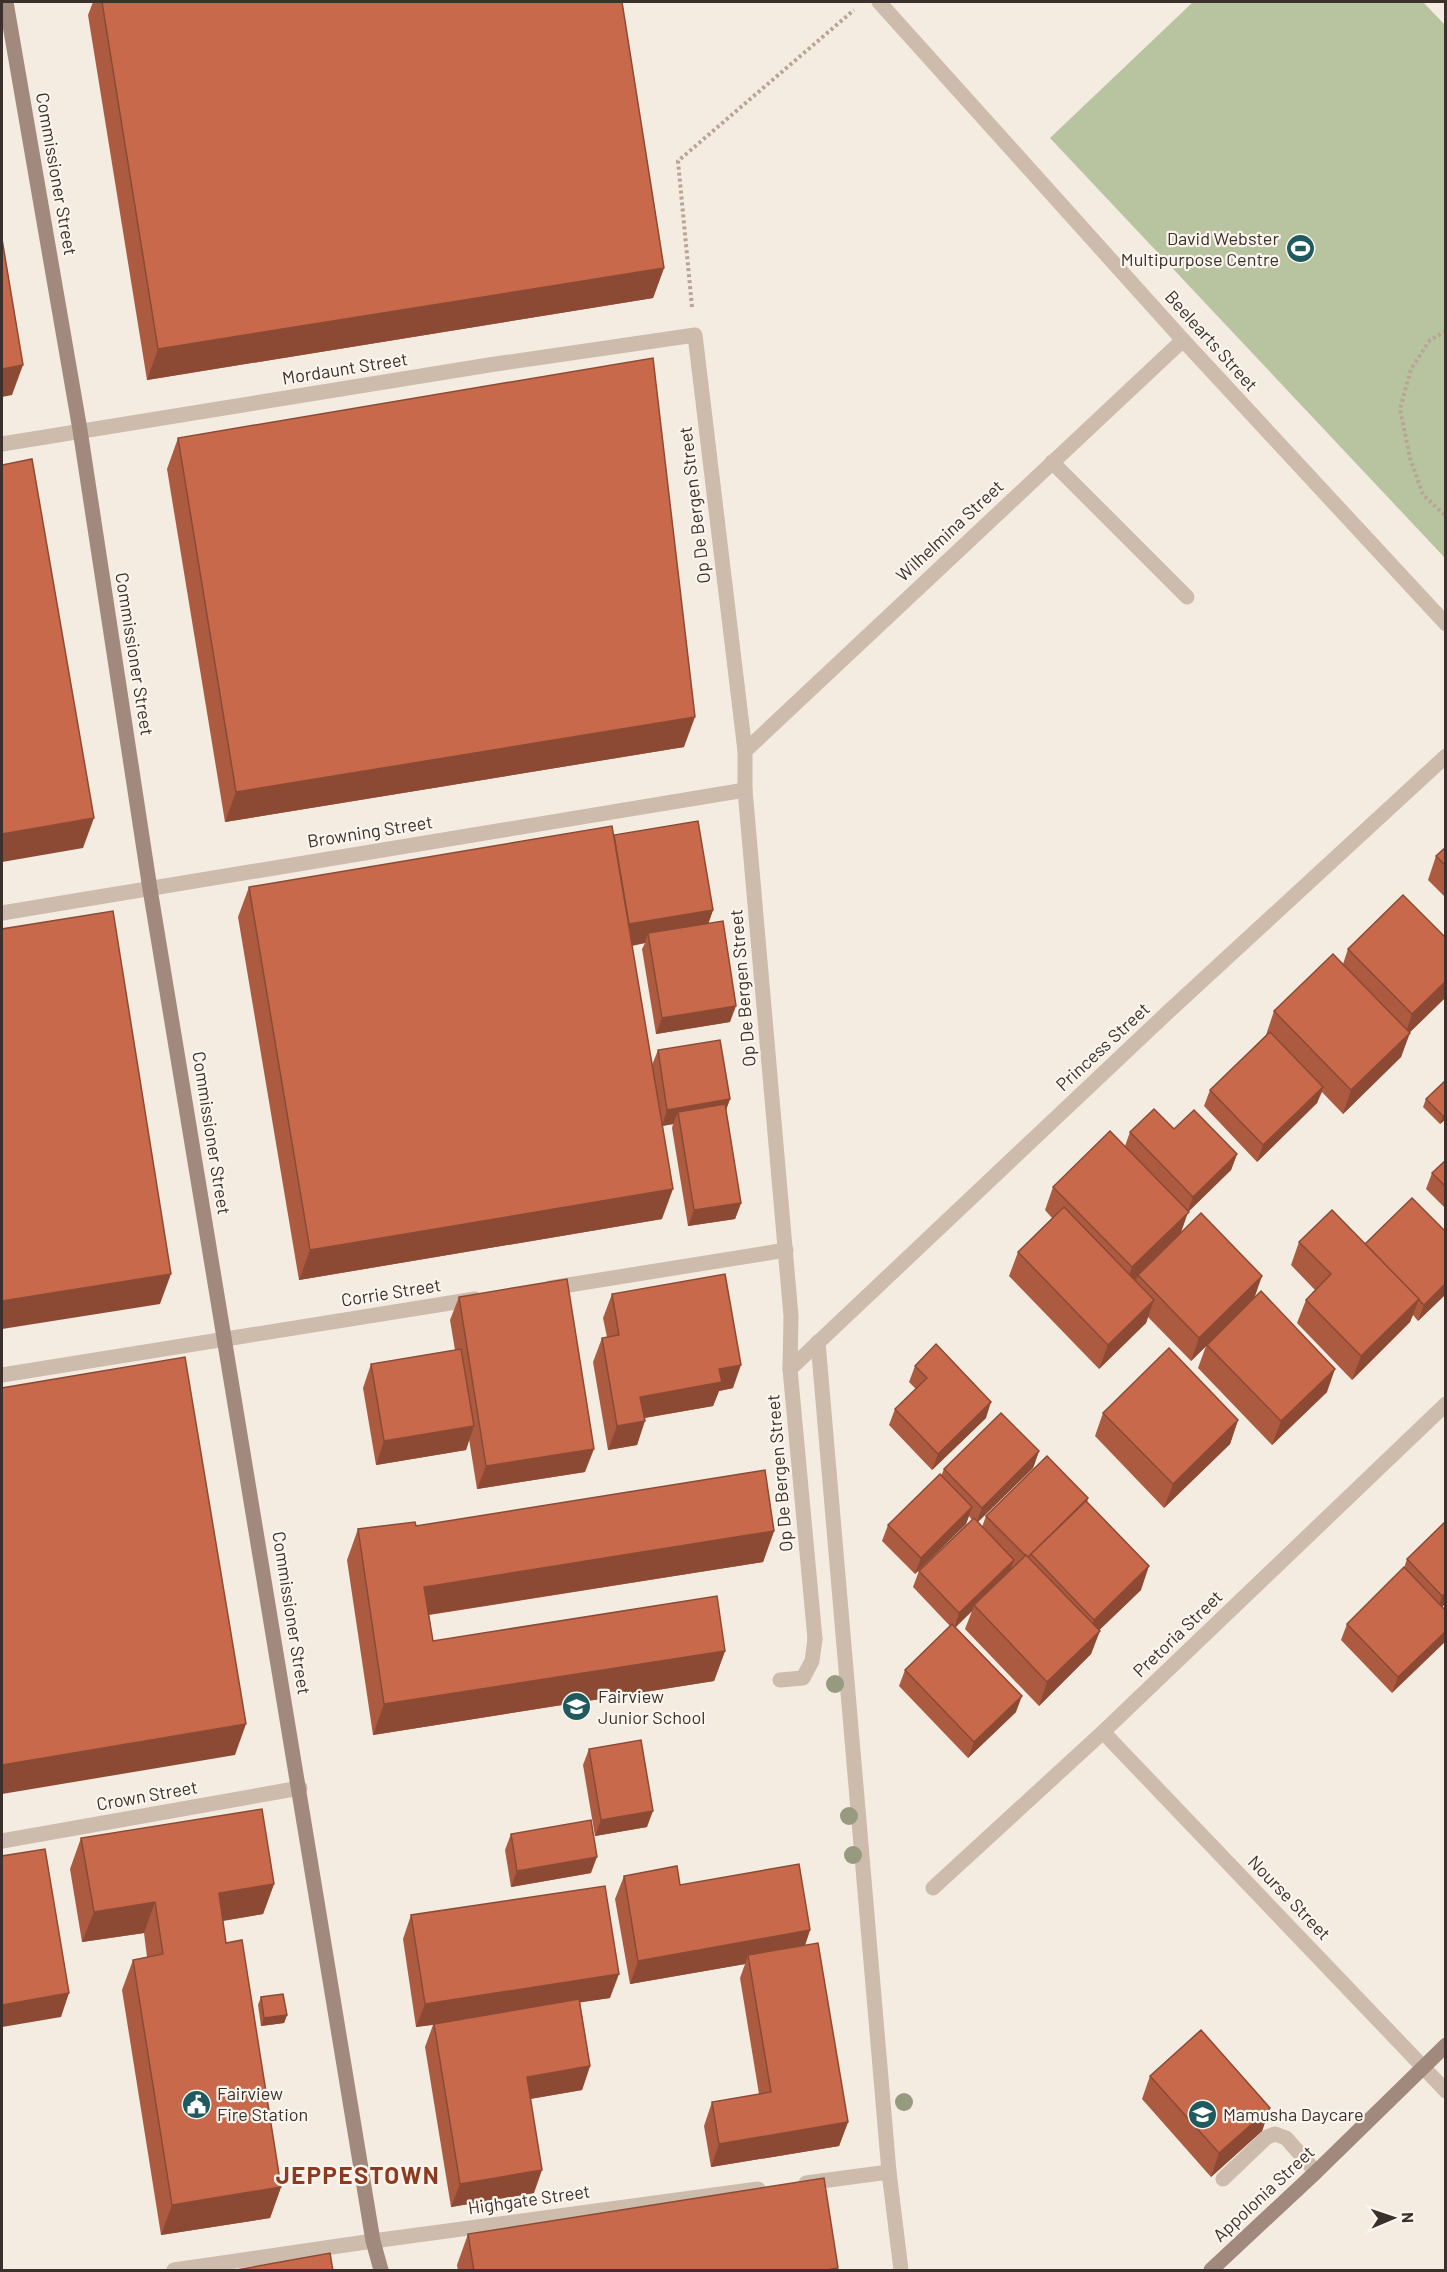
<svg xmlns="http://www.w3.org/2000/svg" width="1447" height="2272" font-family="Barlow,sans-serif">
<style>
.pitch{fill:#b8c4a0}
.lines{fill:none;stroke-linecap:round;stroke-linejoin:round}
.path{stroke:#b9a596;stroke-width:4;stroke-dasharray:3 3;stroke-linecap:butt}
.lane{stroke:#cdbbac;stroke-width:15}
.street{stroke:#cdbbac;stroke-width:15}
.secondary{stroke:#a18a7d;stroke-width:15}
.tree{fill:#969b7f}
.wall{fill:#ac5a40}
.shaded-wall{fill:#8c4a34}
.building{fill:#c8694b;stroke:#8c4a34;stroke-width:1.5}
.labels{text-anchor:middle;stroke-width:4.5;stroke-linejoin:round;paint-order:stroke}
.street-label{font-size:18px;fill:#3b302b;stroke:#fbf5ee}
.poi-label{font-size:18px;fill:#3b302b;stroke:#fbf5ee;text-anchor:start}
.district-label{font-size:24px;font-weight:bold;letter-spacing:1.5px;fill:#8c3b22;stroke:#fbf5ee}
</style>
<rect width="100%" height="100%" fill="#f4ebe1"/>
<path class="pitch" d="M1193,2H1423L1445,25V558L1050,138Z"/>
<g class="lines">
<g class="path">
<path d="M692,307L678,161L854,10"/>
<path d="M1446,331L1430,340L1411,369L1400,409L1410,458L1423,495L1446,516"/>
</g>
<g class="lane">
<path d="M1052,462L1187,597"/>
<path d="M780,1680L803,1678L812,1661L815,1639"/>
<path d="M1223,2179L1267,2137L1275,2134L1286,2138L1316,2172"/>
</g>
<g class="street">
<path d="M879,2L1183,340L1446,624"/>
<path d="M2,444L489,365L695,335L745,751V790L791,1316L790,1369L815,1639"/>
<path d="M745,751L1183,340"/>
<path d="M2,913L745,790"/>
<path d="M550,1288L786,1250"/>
<path d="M818,1342L889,2172L901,2270"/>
<path d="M790,1369L1168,1012L1446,756"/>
<path d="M2,1375L475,1299"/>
<path d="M1103,1732L1446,2091"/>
<path d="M2,1841L300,1788"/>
<path d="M933,1888L1103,1732L1446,1404"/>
<path d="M806,2183L889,2172"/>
<path d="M174,2270L373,2241L758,2189"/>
</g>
<g class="secondary">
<path d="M6,2L80,430L150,889L373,2241L381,2270"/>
<path d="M1211,2270L1316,2172L1446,2045"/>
</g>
</g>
<g class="tree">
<circle cx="835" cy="1684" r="9"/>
<circle cx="849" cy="1816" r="9"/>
<circle cx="853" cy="1855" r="9"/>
<circle cx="904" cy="2102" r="9"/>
</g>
<g class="wall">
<path d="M93,2H622L664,268L653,298L147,380L88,15Z"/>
<path d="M178,438L684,747L225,822L167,469Z"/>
<path d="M614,835L713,910L708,924L730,1022L656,1034L642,949L645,943L632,946L652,1065L658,1050L730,1099L726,1109L741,1203L735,1219L688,1226L672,1128L673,1124L662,1126V1219L299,1280L238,917L249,887Z"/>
<path d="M1446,847V898L1428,880L1436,856Z"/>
<path d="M1446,938V997L1409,1033L1401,1057L1343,1114L1322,1092L1317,1103L1257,1162L1204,1106L1210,1090L1266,1035L1274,1011L1343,964L1348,949Z"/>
<path d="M1446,1080V1119L1440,1124L1423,1107L1426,1099Z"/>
<path d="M1174,1129L1237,1154L1231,1170L1188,1212L1181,1232L1254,1298L1327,1392L1272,1445L1198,1368L1206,1346L1191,1361L1148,1317L1146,1323L1099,1369L1009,1276L1018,1252L1052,1218L1045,1210L1053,1187L1125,1146L1130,1132Z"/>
<path d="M1446,1160V1209L1426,1189L1432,1173Z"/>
<path d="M1446,1232V1294L1418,1321L1413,1315L1410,1322L1352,1380L1297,1323L1306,1300L1315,1290L1291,1265L1299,1242L1365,1244Z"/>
<path d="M612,1294L733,1388L719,1391L713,1406L645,1418L637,1445L608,1450L593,1362L602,1338L607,1337L603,1318Z"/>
<path d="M459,1297L585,1472L477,1489L469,1439L466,1450L376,1465L363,1388L371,1364L455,1350L450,1320Z"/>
<path d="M915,1366L986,1418L932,1470L889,1425L895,1409L916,1389L909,1382Z"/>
<path d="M1103,1413L1238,1420L1230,1444L1164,1508L1095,1436Z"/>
<path d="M1039,1451L1033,1468L977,1522L982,1527L986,1516L1088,1498L1087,1503L1141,1590L1099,1630L1091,1654L1039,1706L965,1629L972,1611L955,1627L1016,1712L968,1758L899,1686L905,1670L950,1626L913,1587L919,1571L972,1520L969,1516L966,1524L915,1574L882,1541L888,1525L941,1476L944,1469Z"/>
<path d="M1446,1521V1603L1442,1607L1392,1693L1341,1640L1347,1624L1404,1568L1407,1559Z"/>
<path d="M416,1526L774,1531L763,1562L429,1615L433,1641L725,1651L714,1681L373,1735L347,1560L358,1529Z"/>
<path d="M589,1749L647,1827L595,1836L583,1765Z"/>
<path d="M511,1834L591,1873L511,1887L505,1850Z"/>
<path d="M81,1838L274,1884L263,1914L223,1921L226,1943L281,2187L270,2218L161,2235L122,1990L133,1960L147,1957L144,1933L82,1942L70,1869Z"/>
<path d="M624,1876L680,1885L810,1930L805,1945L848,2122L839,2146L711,2167L704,2126L712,2102L759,2094L740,1978L745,1964L630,1984L615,1899Z"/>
<path d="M411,1915L610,1998L580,2002L590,2066L582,2090L530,2099L534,2193L451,2207L425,2047L433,2025L416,2027L403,1939Z"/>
<path d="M261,1997L287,2015L284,2023L261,2026L258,2005Z"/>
<path d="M1150,2076L1270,2108L1262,2131L1211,2177L1142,2099Z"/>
<path d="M468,2234L837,2271H458L457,2265Z"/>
</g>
<g class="shaded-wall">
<path d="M664,268L653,298L147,380L158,349Z"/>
<path d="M23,365L12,395L2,397V369Z"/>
<path d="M695,717L684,747L225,822L236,792Z"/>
<path d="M94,818L83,848L2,862V834Z"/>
<path d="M713,910L705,933H648L645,943L617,948L626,924Z"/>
<path d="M1446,981V997L1404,1038L1412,1014Z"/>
<path d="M736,1006L730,1022L656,1034L662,1018Z"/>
<path d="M1410,1033L1401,1057L1343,1114L1351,1090Z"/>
<path d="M1323,1087L1317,1103L1257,1162L1263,1145Z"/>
<path d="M730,1099L724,1116L678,1112L673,1124L662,1126L667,1110Z"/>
<path d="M1446,1114V1119L1440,1124L1443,1116Z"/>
<path d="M1237,1154L1231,1170L1188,1212L1180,1235L1138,1275L1137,1278L1123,1291L1132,1267L1187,1213L1193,1197Z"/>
<path d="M673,1189L662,1219L299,1280L310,1250Z"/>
<path d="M741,1203L735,1219L688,1226L694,1210Z"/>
<path d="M171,1274L160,1304L2,1329V1301Z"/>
<path d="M1262,1276L1254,1299L1191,1361L1199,1338Z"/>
<path d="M1446,1283V1294L1418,1321L1424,1305Z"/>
<path d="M1419,1299L1410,1322L1352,1380L1361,1356Z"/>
<path d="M1154,1300L1146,1323L1099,1369L1108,1345Z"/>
<path d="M741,1365L733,1388L719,1391L713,1406L632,1420L640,1397L719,1369Z"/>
<path d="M1335,1369L1327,1392L1272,1445L1281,1421Z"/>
<path d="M991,1402L986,1418L932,1470L938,1454Z"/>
<path d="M1238,1420L1230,1444L1164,1508L1173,1484Z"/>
<path d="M645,1421L637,1445L608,1450L617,1426Z"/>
<path d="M474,1426L466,1450L376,1465L384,1441Z"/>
<path d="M594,1449L585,1472L477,1489L486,1466Z"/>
<path d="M1039,1451L1033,1468L976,1524L982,1508Z"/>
<path d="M972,1507L966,1524L915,1574L921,1558Z"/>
<path d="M774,1531L763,1562L413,1617L424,1587Z"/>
<path d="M1014,1560L1008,1576L974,1605L972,1611L954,1629L959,1613Z"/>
<path d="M1149,1566L1141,1590L1086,1643L1094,1620Z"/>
<path d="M1446,1593V1603L1437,1612L1442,1596Z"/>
<path d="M1100,1631L1091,1654L1039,1706L1047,1682Z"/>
<path d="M1446,1631V1641L1392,1693L1398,1677Z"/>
<path d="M725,1651L714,1681L373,1735L384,1704Z"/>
<path d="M1022,1696L1016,1712L968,1758L974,1742Z"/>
<path d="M246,1724L235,1755L2,1794V1765Z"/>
<path d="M653,1811L647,1827L595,1836L601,1820Z"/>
<path d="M597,1857L591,1873L511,1887L517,1871Z"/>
<path d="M274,1884L263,1914L208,1923L219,1893Z"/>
<path d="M155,1902L144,1933L82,1942L94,1912Z"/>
<path d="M810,1930L802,1954L748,1955L745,1964L630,1984L638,1961Z"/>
<path d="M619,1974L610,1998L416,2027L425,2004Z"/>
<path d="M69,1993L61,2017L2,2027V2005Z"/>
<path d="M287,2015L284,2023L261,2026L264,2018Z"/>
<path d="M590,2066L582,2090L518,2101L527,2077Z"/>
<path d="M1270,2108L1262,2131L1211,2177L1219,2153Z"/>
<path d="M848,2122L839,2146L711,2167L719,2144Z"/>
<path d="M542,2170L534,2193L451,2207L460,2184Z"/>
<path d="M281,2187L270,2218L161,2235L172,2205Z"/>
<path d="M838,2268L837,2271H821Z"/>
</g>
<g class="building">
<path d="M102,2H622L664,268L158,349Z"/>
<path d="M2,239L23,365L2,369Z"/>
<path d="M653,358L695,717L236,792L178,438Z"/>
<path d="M32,459L94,818L2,834V465Z"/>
<path d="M698,821L713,910L629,924L614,835Z"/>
<path d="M612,826L673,1189L310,1250L249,887Z"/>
<path d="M1446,847V866L1436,856Z"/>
<path d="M1403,895L1446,938V981L1412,1014L1348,949Z"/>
<path d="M113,911L171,1274L2,1301V929Z"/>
<path d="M723,921L736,1006L662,1018L648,933Z"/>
<path d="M1333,954L1410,1033L1351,1090L1274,1011Z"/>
<path d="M1270,1032L1323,1087L1263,1145L1210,1090Z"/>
<path d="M720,1040L730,1099L667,1110L658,1050Z"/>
<path d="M1446,1080V1114L1443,1116L1426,1099Z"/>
<path d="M725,1104L741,1203L694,1210L678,1112Z"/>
<path d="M1154,1109L1174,1129L1194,1110L1237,1154L1193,1197L1130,1132Z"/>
<path d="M1110,1131L1189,1212L1132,1267L1053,1187Z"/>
<path d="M1446,1160V1187L1432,1173Z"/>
<path d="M1412,1198L1446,1232V1283L1424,1305L1365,1244Z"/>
<path d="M1064,1207L1154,1300L1108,1345L1018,1252Z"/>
<path d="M1332,1210L1419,1299L1361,1356L1306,1300L1331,1274L1299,1242Z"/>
<path d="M1201,1213L1262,1276L1199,1338L1138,1275Z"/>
<path d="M725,1274L741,1365L719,1369L722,1382L640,1397L645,1421L617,1426L602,1338L619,1335L612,1294Z"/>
<path d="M567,1279L594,1449L486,1466L459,1297Z"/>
<path d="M1261,1291L1335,1369L1281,1421L1207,1345Z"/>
<path d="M936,1344L991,1402L938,1454L895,1409L927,1378L915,1366Z"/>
<path d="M1169,1348L1238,1420L1173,1484L1103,1413Z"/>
<path d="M461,1349L474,1426L384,1441L371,1364Z"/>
<path d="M185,1357L246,1724L2,1765V1388Z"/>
<path d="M1001,1413L1039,1451L982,1508L944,1469Z"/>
<path d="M1047,1456L1088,1498L1028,1557L1026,1555H1025L986,1516Z"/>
<path d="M765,1470L774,1531L424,1587L433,1641L717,1596L725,1651L384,1704L358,1529L415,1522L416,1526Z"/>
<path d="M940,1474L972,1507L921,1558L888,1525Z"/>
<path d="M1086,1501L1149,1566L1094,1620L1031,1554Z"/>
<path d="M974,1518L1014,1560L959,1613L919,1571Z"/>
<path d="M1446,1521V1593L1442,1596L1407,1559Z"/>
<path d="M1026,1555L1100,1631L1047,1682L974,1605Z"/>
<path d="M1404,1567L1446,1611V1631L1398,1677L1347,1624Z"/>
<path d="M952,1624L1022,1696L974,1742L905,1670Z"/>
<path d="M641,1740L653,1811L601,1820L589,1749Z"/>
<path d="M262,1809L274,1884L219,1893L226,1943L242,1940L281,2187L172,2205L133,1960L163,1954L155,1902L94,1912L81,1838Z"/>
<path d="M591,1820L597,1857L517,1871L511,1834Z"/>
<path d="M45,1849L69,1993L2,2005V1856Z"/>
<path d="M799,1864L810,1930L638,1961L624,1876L677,1866L680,1885Z"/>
<path d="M605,1886L619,1974L425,2004L411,1915Z"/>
<path d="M818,1943L848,2122L719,2144L712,2102L771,2092L748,1955Z"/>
<path d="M283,1994L287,2015L264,2018L261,1997Z"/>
<path d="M579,1999L590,2066L527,2077L542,2170L460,2184L434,2024Z"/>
<path d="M1201,2030L1270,2108L1219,2153L1150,2076Z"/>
<path d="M824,2178L838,2268L821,2271H474L468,2234Z"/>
<path d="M330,2253L333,2271H231Z"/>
</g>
<defs>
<symbol id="stadium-disc" viewBox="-11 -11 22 22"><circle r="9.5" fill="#1f5a5e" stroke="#fbf5ee"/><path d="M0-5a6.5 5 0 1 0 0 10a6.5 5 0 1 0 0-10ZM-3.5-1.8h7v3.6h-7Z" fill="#fff"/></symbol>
<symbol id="school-disc" viewBox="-11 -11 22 22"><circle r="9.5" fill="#1f5a5e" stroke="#fbf5ee"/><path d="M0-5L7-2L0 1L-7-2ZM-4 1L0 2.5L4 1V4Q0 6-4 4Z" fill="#fff"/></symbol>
<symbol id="civic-disc" viewBox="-11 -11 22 22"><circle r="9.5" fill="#1f5a5e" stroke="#fbf5ee"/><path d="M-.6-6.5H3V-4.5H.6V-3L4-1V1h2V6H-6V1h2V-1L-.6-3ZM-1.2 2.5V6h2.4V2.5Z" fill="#fff"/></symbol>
</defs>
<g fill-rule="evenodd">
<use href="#stadium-disc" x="1284" y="232" width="33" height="33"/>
<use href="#school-disc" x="560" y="1690" width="33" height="33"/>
<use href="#civic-disc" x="180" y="2088" width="33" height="33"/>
<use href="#school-disc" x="1186" y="2098" width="33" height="33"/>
</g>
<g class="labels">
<g class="street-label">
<text transform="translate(56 174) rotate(80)" y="6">Commissioner Street</text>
<text transform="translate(1211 341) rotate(48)" y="6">Beelearts Street</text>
<text transform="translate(345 369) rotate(-9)" y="6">Mordaunt Street</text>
<text transform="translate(695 505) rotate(-97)" y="6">Op De Bergen Street</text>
<text transform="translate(950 531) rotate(-43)" y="6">Wilhelmina Street</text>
<text transform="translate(134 654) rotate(81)" y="6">Commissioner Street</text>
<text transform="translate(370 832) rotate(-9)" y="6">Browning Street</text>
<text transform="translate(743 988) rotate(-95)" y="6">Op De Bergen Street</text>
<text transform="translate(1103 1047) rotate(-43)" y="6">Princess Street</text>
<text transform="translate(211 1133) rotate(81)" y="6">Commissioner Street</text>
<text transform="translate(391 1293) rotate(-9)" y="6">Corrie Street</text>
<text transform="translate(780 1473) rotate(-95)" y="6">Op De Bergen Street</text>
<text transform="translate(291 1613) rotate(81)" y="6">Commissioner Street</text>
<text transform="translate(1178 1634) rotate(-44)" y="6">Pretoria Street</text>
<text transform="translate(147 1796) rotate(-10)" y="6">Crown Street</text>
<text transform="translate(1289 1898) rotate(46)" y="6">Nourse Street</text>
<text transform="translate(1264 2194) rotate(-43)" y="6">Appolonia Street</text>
<text transform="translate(529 2200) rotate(-8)" y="6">Highgate Street</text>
</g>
<g class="poi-label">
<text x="1279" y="245" text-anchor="end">David Webster<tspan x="1279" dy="21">Multipurpose Centre</tspan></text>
<text x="598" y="1703">Fairview<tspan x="598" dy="21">Junior School</tspan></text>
<text x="217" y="2100">Fairview<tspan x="217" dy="21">Fire Station</tspan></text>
<text x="1223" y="2121">Mamusha Daycare</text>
</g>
<g class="district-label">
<text x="358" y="2184">JEPPESTOWN</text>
</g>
</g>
<rect width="1447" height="2272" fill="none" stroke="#3b302b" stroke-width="6"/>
<g transform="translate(1393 2218) rotate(88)" stroke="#fbf5ee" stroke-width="4.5" paint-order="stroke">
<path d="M0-4.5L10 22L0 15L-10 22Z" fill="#3b302b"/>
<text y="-9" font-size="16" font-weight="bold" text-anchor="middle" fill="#3b302b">N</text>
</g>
</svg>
